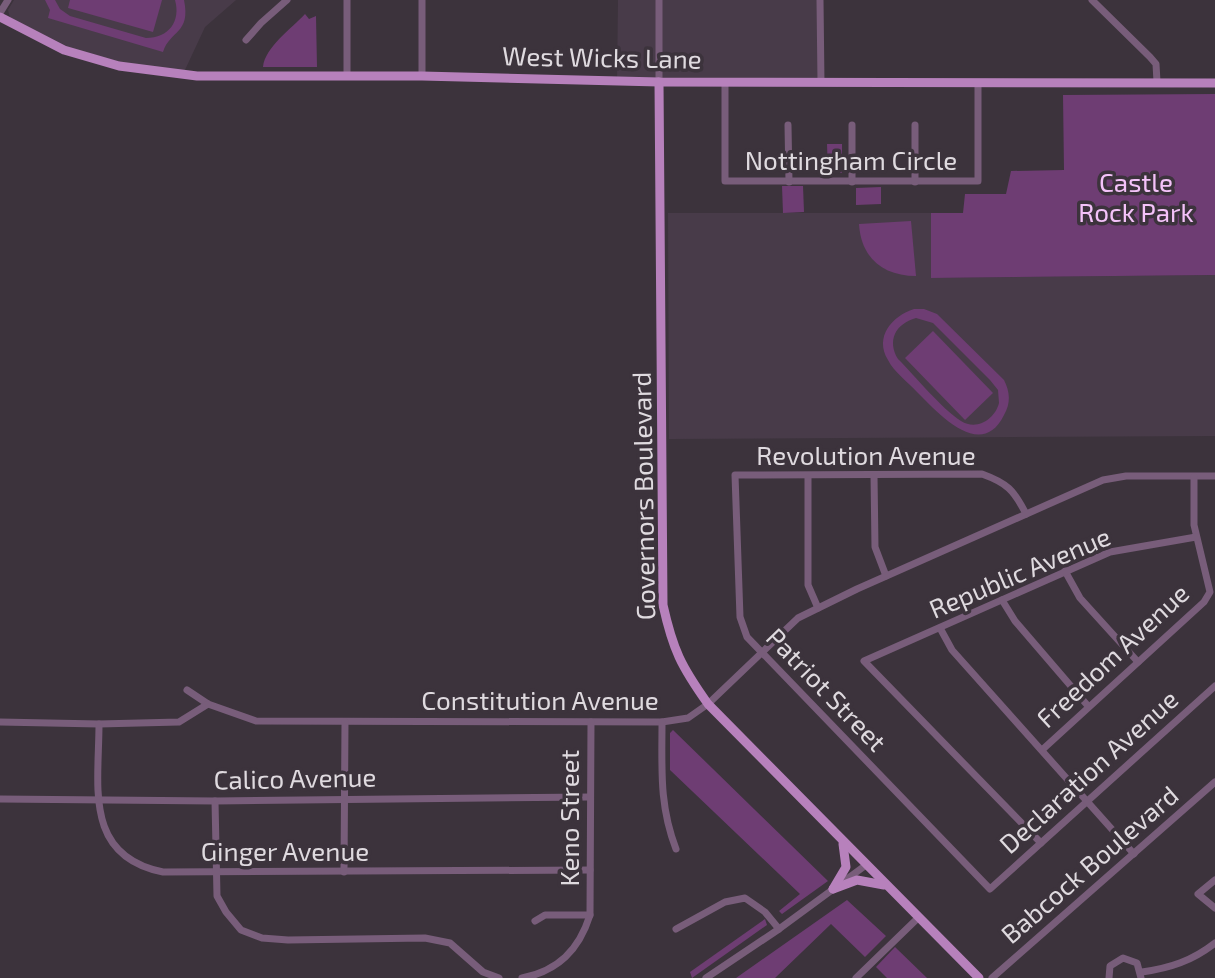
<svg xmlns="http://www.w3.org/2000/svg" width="1215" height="978" font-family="'Exo 2',sans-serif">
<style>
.built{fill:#483b49}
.green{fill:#6e3d73;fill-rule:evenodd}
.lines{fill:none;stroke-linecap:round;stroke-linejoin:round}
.minor{stroke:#785d7a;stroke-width:7}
.major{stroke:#b781bc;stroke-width:9}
.labels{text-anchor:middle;stroke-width:7;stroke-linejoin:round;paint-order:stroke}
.street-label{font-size:26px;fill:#dfdadf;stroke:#3c333c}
.park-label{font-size:26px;fill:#f4c2f9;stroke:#3c333c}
</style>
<rect width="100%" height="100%" fill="#3c333c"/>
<g class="built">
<path d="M14,0H236L205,27L184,72L130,65L73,49L10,18L8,10Z"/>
<path d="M618,0H820L821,82H617Z"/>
<path d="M668,213H931L932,278L1215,275V436L669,439Z"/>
</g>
<g class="green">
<path d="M45,0H55L60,9L70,16L146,38C169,38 181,21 175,0H184C191,34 170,30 163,52L48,18L50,10Z"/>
<path d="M70,0H162L153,32L68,8Z"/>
<path d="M305,14L309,19L316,16L317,67H263C265,47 292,28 305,14Z"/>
<path d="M1215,94V275L931,278V213H963L965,194H1006L1011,171L1064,170L1063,95Z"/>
<path d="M827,144H842V173H828Z"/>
<path d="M782,186H803L804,212L783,213Z"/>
<path d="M881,187V204L856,205V188Z"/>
<path d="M911,221L916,276C883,276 861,258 859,224Z"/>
<path d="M914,309H924L937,314L1004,380C1010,392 1011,403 1004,415C981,462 937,412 917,392C908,382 894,372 888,360C874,337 892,316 914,309ZM916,318L933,323L990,380L998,390L999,403C995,419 977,431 961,421C942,409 915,376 898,359C887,341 895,324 916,318Z"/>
<path d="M933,331L993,393L965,420L905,358Z"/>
<path d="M673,730L828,881L782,914L779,911L800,894L670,770V733Z"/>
<path d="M847,900L886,936L865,957L831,924L775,978H736Z"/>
<path d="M765,919L767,925L692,978L690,972Z"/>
<path d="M895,947L927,978H887L876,967Z"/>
</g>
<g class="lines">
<g class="minor">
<path d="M347,0V76"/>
<path d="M659,0V82"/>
<path d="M820,0L821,82"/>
<path d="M1092,0L1150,57L1156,64L1157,82"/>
<path d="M0,13L8,0"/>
<path d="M246,40L261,23L287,0"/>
<path d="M422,76V0"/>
<path d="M725,82V181H978V83"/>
<path d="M788,125L789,182"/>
<path d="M915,125V182"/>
<path d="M852,182V125"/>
<path d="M874,475L875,547L886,576"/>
<path d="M808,476V585L818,608"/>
<path d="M1026,514C1014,490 1007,483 982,474L735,475L740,617L747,637L990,889L1215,686"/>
<path d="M1065,571L1080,598L1138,662"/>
<path d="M1002,600L1015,621L1088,706"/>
<path d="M940,628L952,650L1134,854"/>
<path d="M187,690L208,704L256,721L662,722L688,718L708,704L798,618L857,589L1103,480L1126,476H1215"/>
<path d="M0,722L99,724L179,722L208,704"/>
<path d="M662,722C662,768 659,805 676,849"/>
<path d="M99,724C99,785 83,856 163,872L590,870"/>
<path d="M1042,750L1204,602L1210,592L1194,525V477"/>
<path d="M0,799L215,801L590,797"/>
<path d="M215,801L217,896L226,912L241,930L262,938L288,940L425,938L450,943L483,972L499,978"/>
<path d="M1041,843L864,661L1110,552L1196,537"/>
<path d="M344,872L345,722"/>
<path d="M1215,880L1198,894L1215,908"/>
<path d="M535,921L545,915H590"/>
<path d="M676,929L725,902L745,898L765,912L779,929"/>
<path d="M1142,972C1170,968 1192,961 1215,943"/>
<path d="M522,978C558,971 579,950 590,915L591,722"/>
<path d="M706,978L779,929L866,865"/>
<path d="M856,978L919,917"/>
<path d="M992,978L1215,782"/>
<path d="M1109,978L1110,966L1123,958L1137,963L1141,978"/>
</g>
<g class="major">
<path d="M0,17L64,50L119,66L197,76H422L659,82L1215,83"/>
<path d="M659,82L663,605C673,650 681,666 708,704L979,978"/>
<path d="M833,889L857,880L884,885"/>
<path d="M833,889L846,867L843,844"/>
</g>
</g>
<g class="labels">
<g class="street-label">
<text transform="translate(602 58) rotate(1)" y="9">West Wicks Lane</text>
<text x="851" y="170">Nottingham Circle</text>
<text x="866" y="465">Revolution Avenue</text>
<text transform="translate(644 496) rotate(-91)" y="9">Governors Boulevard</text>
<text transform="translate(1020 573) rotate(-23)" y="9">Republic Avenue</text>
<text transform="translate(1113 656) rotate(-43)" y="9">Freedom Avenue</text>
<text transform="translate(826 690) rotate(46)" y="9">Patriot Street</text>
<text x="540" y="710">Constitution Avenue</text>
<text transform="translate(1089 772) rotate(-42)" y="9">Declaration Avenue</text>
<text transform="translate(295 779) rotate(-1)" y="9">Calico Avenue</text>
<text transform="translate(570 818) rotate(-90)" y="9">Keno Street</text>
<text x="285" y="861">Ginger Avenue</text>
<text transform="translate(1090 865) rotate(-41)" y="9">Babcock Boulevard</text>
</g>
<g class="park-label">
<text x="1136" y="192">Castle<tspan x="1136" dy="30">Rock Park</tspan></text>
</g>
</g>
</svg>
